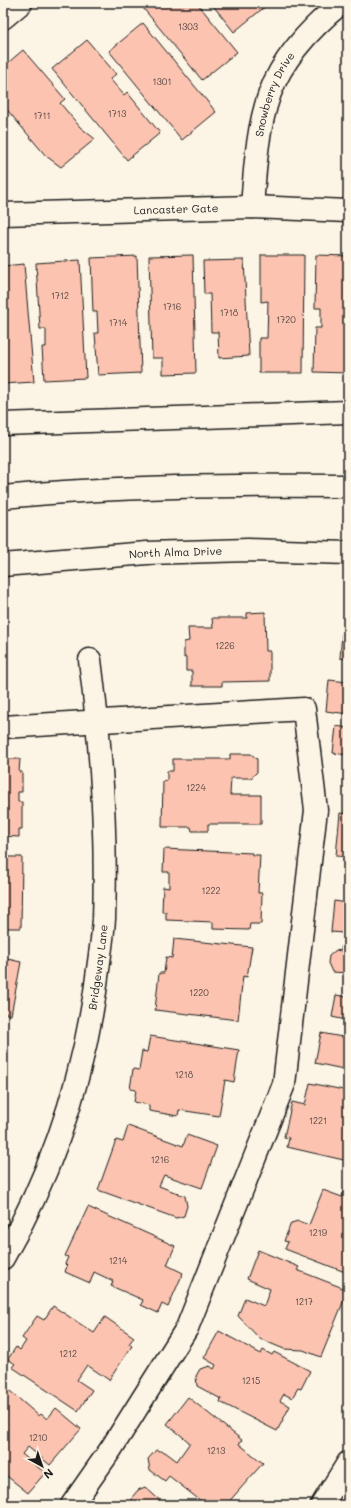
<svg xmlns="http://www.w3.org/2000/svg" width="351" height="1508" font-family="Mali,sans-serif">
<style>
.building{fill:#fbc3b0;stroke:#1c1c1c}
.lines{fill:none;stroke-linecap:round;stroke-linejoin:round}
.minor-casing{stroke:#1c1c1c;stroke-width:25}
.major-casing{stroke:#1c1c1c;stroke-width:25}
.minor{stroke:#fcf5e5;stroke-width:22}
.major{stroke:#fcf5e5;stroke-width:22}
.labels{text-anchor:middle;stroke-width:3;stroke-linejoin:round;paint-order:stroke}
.number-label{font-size:9px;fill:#544641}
.street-label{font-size:11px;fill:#1c1c1c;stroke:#fcf5e5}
</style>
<rect width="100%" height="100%" fill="#fcf5e5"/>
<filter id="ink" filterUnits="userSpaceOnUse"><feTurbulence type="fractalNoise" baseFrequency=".025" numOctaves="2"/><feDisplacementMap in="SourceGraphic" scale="8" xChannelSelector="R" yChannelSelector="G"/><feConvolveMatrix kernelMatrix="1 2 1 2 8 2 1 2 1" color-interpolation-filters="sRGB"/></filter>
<g filter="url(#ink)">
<g class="building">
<path d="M139,3H197L237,52L202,80Z"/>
<path d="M211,3H265L267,5L234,32Z"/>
<path d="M143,23L216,112L182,140L109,51Z"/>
<path d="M87,40L116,74L110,79L124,95L127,92L160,133L127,160L52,69Z"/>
<path d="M23,50L65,99L60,103L80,127L95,139L61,167L46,156L3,105V94L7,91L3,87V67Z"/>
<path d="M193,255L196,373L163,374V358H152L149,256Z"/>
<path d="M261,255H304L303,373H259V338H267L268,301L261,302Z"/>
<path d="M316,255L348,256V373L314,372L315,328H321V308H315Z"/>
<path d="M137,256L141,373L98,375L95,333H98L97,312H93L91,258Z"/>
<path d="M80,260L86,378L44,380L42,347H46V329H40L36,263Z"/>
<path d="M244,260L249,356L219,358L218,332H211L210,294H204L203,261Z"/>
<path d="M24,264L34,382L3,384V266Z"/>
<path d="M265,612L266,651H270V681L222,682V686H192V671H186V657L184,658V642L189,641L188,628H213L212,618H247V613Z"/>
<path d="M342,633L348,634V659L340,658Z"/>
<path d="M329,680L348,682V714L326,711Z"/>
<path d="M336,726L348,728V755L333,753Z"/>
<path d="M230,754H251L257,759V772L251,778H231L230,795H261V824H208V831H192L191,827H162L163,781L167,780V771H173V759H230Z"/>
<path d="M3,759H20L19,772H22V792H18V802H22V829H19V837L3,836Z"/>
<path d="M340,813L348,814V857L336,856Z"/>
<path d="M164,849L252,853V855H260L258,893H262L261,924H250L249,930L213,929V922L166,920V912H162L163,887L169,888V872H163Z"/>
<path d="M3,857H22L21,928H3Z"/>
<path d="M334,901L348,903V973L332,972L328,963L329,956L336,950L341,951L343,933L331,932Z"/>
<path d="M174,939L252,947L247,977L243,976L238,1020L155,1010L159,973H164L166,957L172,958Z"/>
<path d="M3,958L21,962L11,1015L3,1013Z"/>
<path d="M336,995L348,997V1070L315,1063L321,1033L342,1037L346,1020L332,1017Z"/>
<path d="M150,1036L239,1050L234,1082L225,1080L219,1116L179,1110L178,1116L149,1111V1105L134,1102L136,1090L130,1089L133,1069L139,1070L142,1051L147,1052Z"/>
<path d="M310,1083L348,1091V1161L287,1147L289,1138L284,1137L292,1102L305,1105Z"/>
<path d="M128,1126L183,1146L187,1135L217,1146L202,1188L164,1175L159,1186L185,1196L187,1206L184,1216L176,1218L98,1190L116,1140L123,1142Z"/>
<path d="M348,1181V1263L345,1272L285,1249L288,1242L284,1241L291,1223L298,1221L309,1225L323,1190L342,1197Z"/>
<path d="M88,1207L175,1246L167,1265L183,1273L168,1307L162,1304L158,1313L141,1305L143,1300L111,1286L113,1281L94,1272L90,1283L65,1272L67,1266L65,1264L68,1257L65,1256Z"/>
<path d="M258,1250L299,1267L297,1270L348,1290L321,1357L303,1350L284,1349L260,1339L238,1316L245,1298L264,1306L270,1289L247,1279Z"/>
<path d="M53,1306L94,1333L105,1317L134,1337L129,1344L132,1346L109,1380L87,1365L77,1380L92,1390L78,1411L12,1367L15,1364L8,1359L16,1347L20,1350L26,1341L22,1338L37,1316L44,1320Z"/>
<path d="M219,1331L261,1354L263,1350L272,1355L274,1352L310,1371L301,1389L298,1388L292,1398L284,1394L280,1401L290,1406L277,1431L220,1402L221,1399L197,1386L196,1376L200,1369L210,1366L214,1369L216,1365L204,1358Z"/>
<path d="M3,1385L39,1416L41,1414L47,1419L56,1408L81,1429L50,1465L28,1447L22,1454L45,1473L28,1493L3,1473Z"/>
<path d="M188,1397L242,1440L239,1444L263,1463L226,1505H206L169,1476L165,1481L150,1470L148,1459L156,1450L165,1452L177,1461L189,1444V1442L167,1424Z"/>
<path d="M145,1487L165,1505H130L133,1496L138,1490Z"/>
</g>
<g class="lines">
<defs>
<g id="minor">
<path d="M3,18L21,3"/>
<path id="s1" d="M252,207C255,169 257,129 270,93C283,57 312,27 341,3"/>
<path id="s2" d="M3,214L252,207L348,211"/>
<path d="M3,424L348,412"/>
<path d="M3,727L304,709L316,810L284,1084L187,1328L111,1449L72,1505"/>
<path id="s3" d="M3,1258C55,1168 87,1066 99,962C101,948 103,934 104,919C107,833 101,746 90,660"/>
<path d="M322,1505L348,1463"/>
</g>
<g id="major">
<path d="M3,497C118,486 233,485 348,486"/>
<path id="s4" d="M3,565L147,553L248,550L348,553"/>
</g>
</defs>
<use href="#minor" class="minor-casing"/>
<use href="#major" class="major-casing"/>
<use href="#minor" class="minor"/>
<use href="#major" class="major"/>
</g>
</g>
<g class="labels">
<g class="number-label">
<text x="188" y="30">1303</text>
<text x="162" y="85">1301</text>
<text x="117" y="117">1713</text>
<text x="42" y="119">1711</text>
<text x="60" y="299">1712</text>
<text x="172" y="310">1716</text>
<text x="229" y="316">1718</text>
<text x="286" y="323">1720</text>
<text x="118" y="326">1714</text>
<text x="225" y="649">1226</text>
<text x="196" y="791">1224</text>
<text x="211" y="894">1222</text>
<text x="199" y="996">1220</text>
<text x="184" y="1078">1218</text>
<text x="318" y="1124">1221</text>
<text x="160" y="1163">1216</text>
<text x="318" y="1236">1219</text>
<text x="118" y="1264">1214</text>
<text x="304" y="1305">1217</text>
<text x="68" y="1357">1212</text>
<text x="251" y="1384">1215</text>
<text x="38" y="1441">1210</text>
<text x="216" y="1454">1213</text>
</g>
<g class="street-label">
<text dy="4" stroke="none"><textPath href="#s1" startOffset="116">Snowberry Drive</textPath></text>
<text dy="4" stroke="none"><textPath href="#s2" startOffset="173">Lancaster Gate</textPath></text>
<text dy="4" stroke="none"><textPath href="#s4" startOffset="173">North Alma Drive</textPath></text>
<text dy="4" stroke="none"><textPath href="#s3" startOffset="308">Bridgeway Lane</textPath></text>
</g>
</g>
<rect width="351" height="1508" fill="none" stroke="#fcf5e5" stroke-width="16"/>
<rect x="8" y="8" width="335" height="1492" fill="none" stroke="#1c1c1c" stroke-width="1.5" filter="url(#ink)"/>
<g transform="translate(42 1466) rotate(140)" stroke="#fcf5e5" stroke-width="3" paint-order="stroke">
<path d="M0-3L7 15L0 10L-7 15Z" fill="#1c1c1c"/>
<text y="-6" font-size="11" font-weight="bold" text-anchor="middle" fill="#1c1c1c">N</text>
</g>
</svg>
